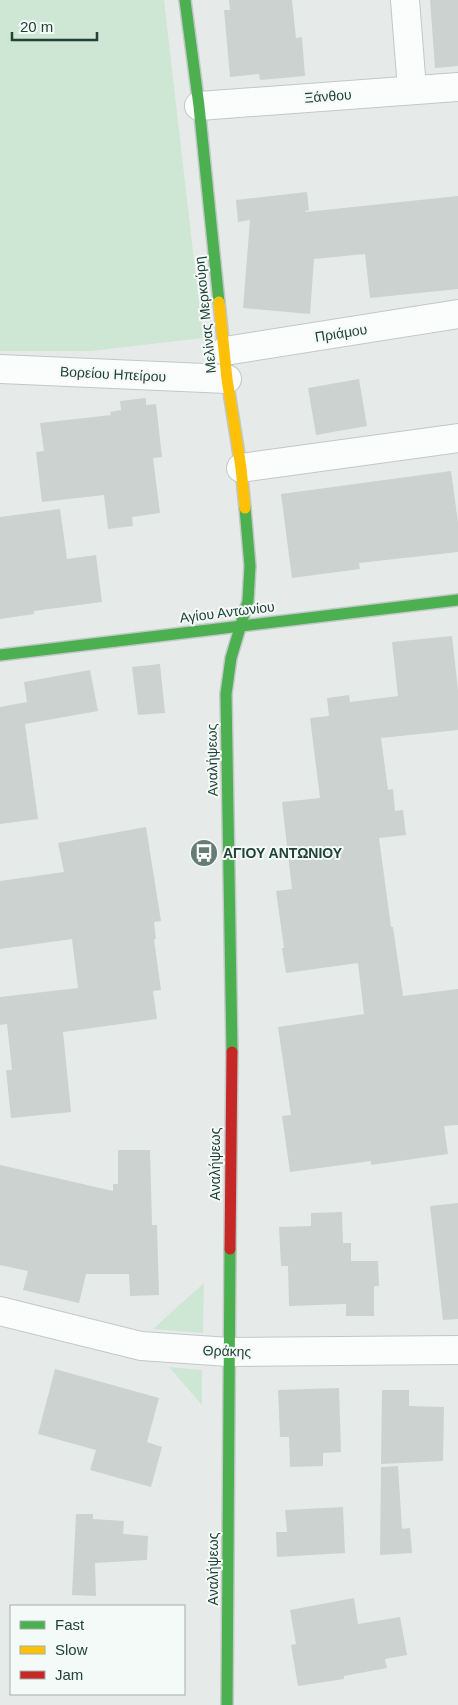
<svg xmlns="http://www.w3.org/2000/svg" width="458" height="1705" font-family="Helvetica,sans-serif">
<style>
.green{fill:#cee6d4}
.building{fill:#ccd2d0}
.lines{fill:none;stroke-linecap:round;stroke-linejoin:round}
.street-casing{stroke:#c3c8c6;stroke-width:30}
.fast-casing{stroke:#c1c9c6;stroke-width:14}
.slow-casing{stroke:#c1c9c6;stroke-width:14}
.jam-casing{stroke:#c1c9c6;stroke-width:14}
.street{stroke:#fbfcfc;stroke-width:28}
.fast{stroke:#4caf50;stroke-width:11}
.slow{stroke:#ffc107;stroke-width:11}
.jam{stroke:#c62828;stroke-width:11}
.labels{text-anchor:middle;stroke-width:4;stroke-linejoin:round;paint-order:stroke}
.street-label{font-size:14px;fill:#214237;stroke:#f4faf7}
.poi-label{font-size:14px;font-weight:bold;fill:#214237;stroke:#f4faf7;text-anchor:start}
</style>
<rect width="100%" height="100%" fill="#e6ebe9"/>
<g class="green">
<path d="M0,0H164L203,338L91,351H0Z"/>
<path d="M204,1283L203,1333L153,1329Z"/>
<path d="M169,1367L202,1370V1405Z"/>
</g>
<g class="building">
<path d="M229,0H292L296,38L302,37L305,76L260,80L259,74L230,77L224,10H230Z"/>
<path d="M430,0H458V66L435,68Z"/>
<path d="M307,192L309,210L305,211V212L458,196V289L370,298L365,254L314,259L310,314L243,308L250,220L238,222L236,200Z"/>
<path d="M359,379L367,426L316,435L308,388Z"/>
<path d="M146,398V405L156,404L162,457L153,458L160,513L132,517L133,526L108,529L104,495L42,502L36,452L44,451L40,423L111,415L110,412L121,410L120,401Z"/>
<path d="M451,471L458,522V552L359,563L360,569L292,578L281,494Z"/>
<path d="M60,509L67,559L96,555L102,602L34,611V614L0,619V517Z"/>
<path d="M452,636L458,690V730L381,738L388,790L393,789L395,811L403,810L406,835L379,838L391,927H393L403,996L458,989V1125L444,1126L448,1154L371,1165V1161L290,1172L282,1116L291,1115L278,1027L364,1014L358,963L286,973L282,948H284L276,891L292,889L282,802L320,798L310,718L329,716L327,698L349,695L350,702L398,696L392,642Z"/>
<path d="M160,664L165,713L138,715L132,667Z"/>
<path d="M90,670L98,711L25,724L38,819L0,824V707L27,702L24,682Z"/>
<path d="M146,827L161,921L154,922L156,939H154L161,990L153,991L157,1019L63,1032L71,1112L11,1118L6,1070H12L7,1024L0,1025V997L78,988L72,939L0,949V881L64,872L58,843Z"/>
<path d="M118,1150H150L152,1225H157L159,1295L130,1296L129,1274H86L79,1303L23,1290L28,1271L0,1265V1165L113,1191V1184H118Z"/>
<path d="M458,1203V1319L443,1320L430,1206Z"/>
<path d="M342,1212L343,1243H351V1261H378L379,1286H374V1316H346V1304L289,1306L288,1266H281L279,1227L311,1226V1213Z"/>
<path d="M55,1369L159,1398L147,1442L162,1447L151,1487L90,1470L96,1450L38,1434Z"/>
<path d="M339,1388L341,1452L323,1453V1466L290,1467L289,1437H280L278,1390Z"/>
<path d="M382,1390H409V1406L444,1407L443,1461L381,1464Z"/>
<path d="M398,1466L402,1529L410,1528L412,1553L380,1555L381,1467Z"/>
<path d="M343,1507L345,1553L277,1557L276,1532H287L285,1510Z"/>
<path d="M76,1514H93V1519L124,1521L123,1534L148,1536L147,1560L95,1563L96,1596L72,1595Z"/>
<path d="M354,1598L358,1624L400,1617L407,1655L385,1659L387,1668L344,1676V1679L298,1686L291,1645L296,1644L290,1610Z"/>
</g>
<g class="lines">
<defs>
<g id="street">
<path d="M405,0L412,89"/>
<path d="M199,106L458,87"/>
<path d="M225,351L458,314"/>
<path d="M0,369L227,379"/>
<path d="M241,468L458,438"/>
<path d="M0,1311L141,1346L229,1352L458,1350"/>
</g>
<g id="fast">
<path d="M185,0L199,106L219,302"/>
<path d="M0,655L458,600"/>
<path d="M232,1052L226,694L231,658L248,601L250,566L245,508"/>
<path d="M227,1705L230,1249"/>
</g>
<path id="slow" d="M219,302L227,379L241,468L245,508"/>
<path id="jam" d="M230,1249L232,1052"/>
</defs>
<use href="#street" class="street-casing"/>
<use href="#fast" class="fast-casing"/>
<use href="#slow" class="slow-casing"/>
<use href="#jam" class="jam-casing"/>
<use href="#street" class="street"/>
<use href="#fast" class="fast"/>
<use href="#slow" class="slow"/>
<use href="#jam" class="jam"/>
</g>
<defs>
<symbol id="bus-disc" viewBox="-11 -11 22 22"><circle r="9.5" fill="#667d75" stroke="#f4faf7"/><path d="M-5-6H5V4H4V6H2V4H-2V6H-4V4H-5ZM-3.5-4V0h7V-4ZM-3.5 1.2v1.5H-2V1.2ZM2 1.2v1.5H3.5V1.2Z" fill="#fff"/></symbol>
</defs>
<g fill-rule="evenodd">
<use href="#bus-disc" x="188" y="837" width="32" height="32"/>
</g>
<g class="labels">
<g class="street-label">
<text transform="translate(328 96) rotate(-4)" y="5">Ξάνθου</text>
<text transform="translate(205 315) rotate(-96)" y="5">Μελίνας Μερκούρη</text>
<text transform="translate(341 333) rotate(-9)" y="5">Πριάμου</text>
<text transform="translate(113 374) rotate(3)" y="5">Βορείου Ηπείρου</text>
<text transform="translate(227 612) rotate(-7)" y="5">Αγίου Αντωνίου</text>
<text transform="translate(212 760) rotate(-91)" y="5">Αναλήψεως</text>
<text transform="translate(215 1164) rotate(-90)" y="5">Αναλήψεως</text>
<text transform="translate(227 1351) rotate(2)" y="5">Θράκης</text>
<text transform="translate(213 1569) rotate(-90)" y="5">Αναλήψεως</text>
</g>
<g class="poi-label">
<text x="223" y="858">ΑΓΙΟΥ ΑΝΤΩΝΙΟΥ</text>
</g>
</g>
<rect x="10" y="1605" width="175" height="90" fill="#f4faf7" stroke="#a0b0aa"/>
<rect x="20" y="1621" width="25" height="8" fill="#4caf50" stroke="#a0b0aa"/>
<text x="55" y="1630" font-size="15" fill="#214237">Fast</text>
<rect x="20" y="1646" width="25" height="8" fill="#ffc107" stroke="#a0b0aa"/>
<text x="55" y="1655" font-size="15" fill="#214237">Slow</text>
<rect x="20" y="1671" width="25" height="8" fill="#c62828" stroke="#a0b0aa"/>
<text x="55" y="1680" font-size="15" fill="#214237">Jam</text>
<path d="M12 32v8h85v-8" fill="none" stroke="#214237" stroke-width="2.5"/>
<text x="20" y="32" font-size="15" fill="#214237" stroke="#f4faf7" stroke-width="4" paint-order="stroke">20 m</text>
</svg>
